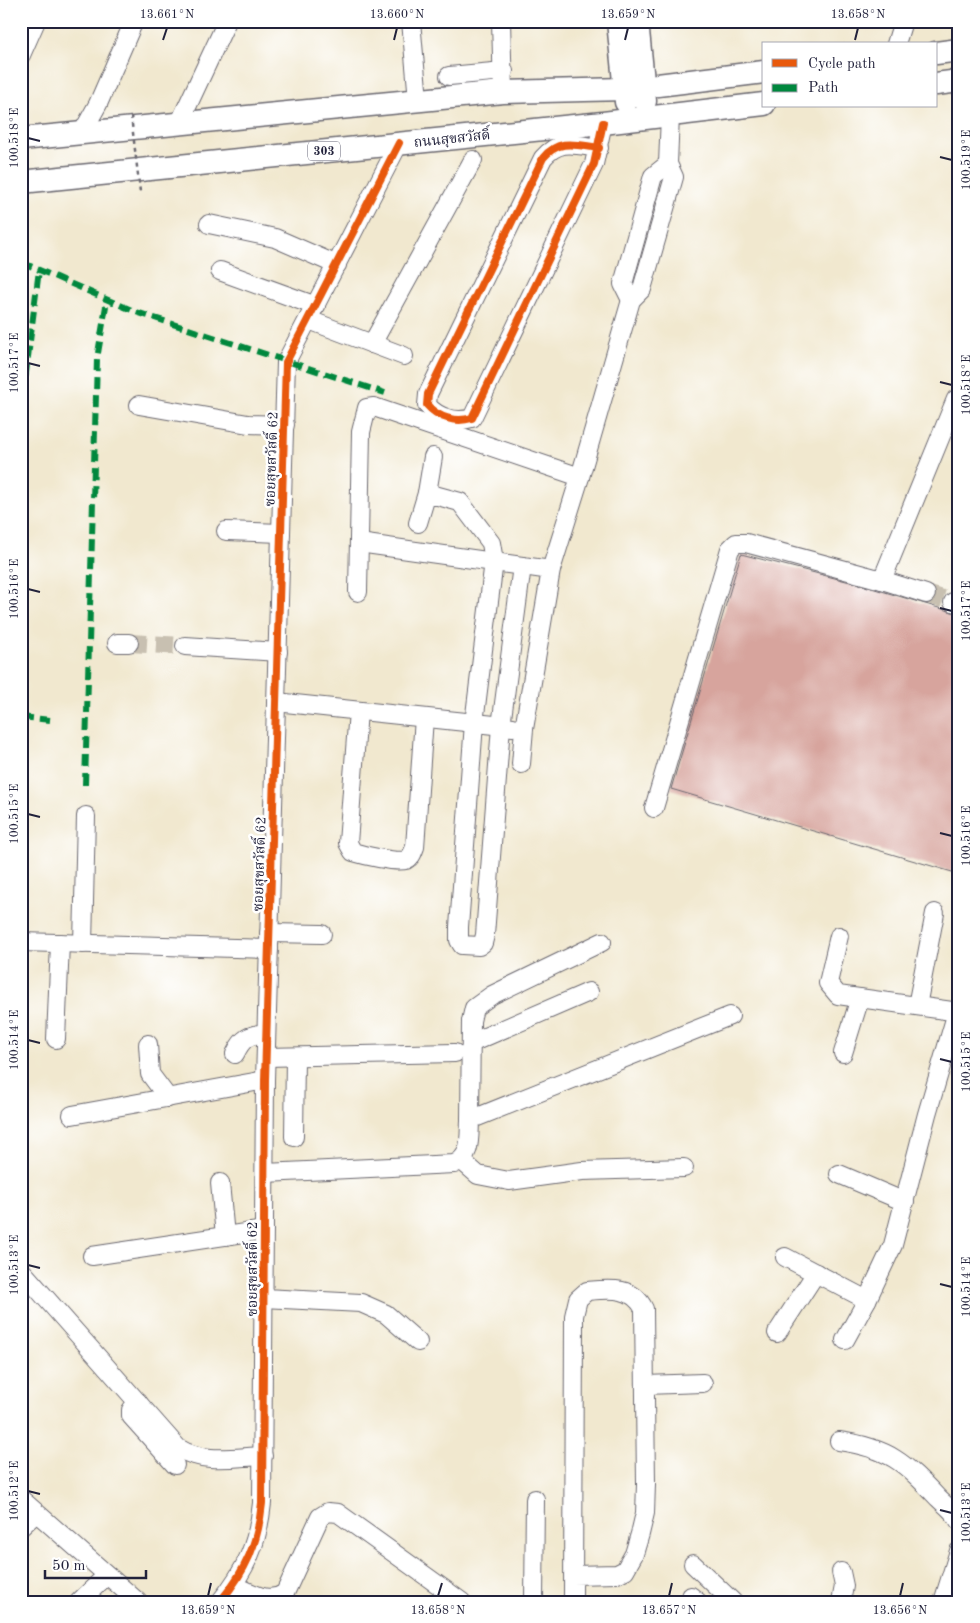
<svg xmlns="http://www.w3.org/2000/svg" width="980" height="1623" font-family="'Old Standard TT','Noto Serif Thai',serif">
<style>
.building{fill:#d7a49d}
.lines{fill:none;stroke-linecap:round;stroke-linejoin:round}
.minor-tunnel{stroke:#c8c0b1;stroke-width:18;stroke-dasharray:18 9;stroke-linecap:butt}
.minor-casing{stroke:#6a676f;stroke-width:20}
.major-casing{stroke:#6a676f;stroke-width:25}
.minor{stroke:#fff;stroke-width:18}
.major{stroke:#fff;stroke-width:22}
.path-bridge{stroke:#6a676f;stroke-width:2.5;stroke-dasharray:4 4;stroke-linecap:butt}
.quiet{stroke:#00873e;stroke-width:6;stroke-dasharray:12 6;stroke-linecap:butt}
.cycleway-casing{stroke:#fff;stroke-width:11}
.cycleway{stroke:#e8590c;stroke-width:8}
.ticks{fill:none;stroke:#22223b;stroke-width:2}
.labels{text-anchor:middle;stroke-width:5;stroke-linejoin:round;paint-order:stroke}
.shield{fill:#fff;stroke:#646476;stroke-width:1}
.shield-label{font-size:12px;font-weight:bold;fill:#22223b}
.street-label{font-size:14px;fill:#22223b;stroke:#fff}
.neatline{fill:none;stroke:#22223b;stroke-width:2}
.ticks-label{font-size:12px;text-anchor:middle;fill:#22223b}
</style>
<rect width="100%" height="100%" fill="#fff"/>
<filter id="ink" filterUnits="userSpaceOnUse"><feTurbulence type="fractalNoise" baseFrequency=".02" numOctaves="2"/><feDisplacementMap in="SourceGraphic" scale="10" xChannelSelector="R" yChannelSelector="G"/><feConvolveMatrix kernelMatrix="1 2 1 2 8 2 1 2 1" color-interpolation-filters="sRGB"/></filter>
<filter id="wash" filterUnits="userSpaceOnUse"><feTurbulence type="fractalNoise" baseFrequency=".0096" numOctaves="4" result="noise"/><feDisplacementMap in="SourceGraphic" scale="20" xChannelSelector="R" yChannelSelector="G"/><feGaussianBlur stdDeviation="1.12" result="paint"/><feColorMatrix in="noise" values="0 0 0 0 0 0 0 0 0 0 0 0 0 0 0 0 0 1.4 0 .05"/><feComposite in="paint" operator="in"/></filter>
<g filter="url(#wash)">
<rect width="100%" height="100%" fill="#f1e8cf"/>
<g id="blocks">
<path class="building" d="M741,554L858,584L959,614V874L671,789Z"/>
</g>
</g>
<g filter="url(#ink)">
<use href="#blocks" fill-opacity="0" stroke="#6a676f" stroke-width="1"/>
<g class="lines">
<g class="minor-tunnel">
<path d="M926,594L953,602"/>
<path d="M129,643L185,646"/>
</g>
<defs>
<g id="minor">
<path d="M411,21L418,100"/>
<path d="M501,21L503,92"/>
<path d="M896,44L903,21"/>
<path d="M21,55L36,21"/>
<path d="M449,76L504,71"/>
<path d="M179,124L227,21"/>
<path d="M82,133L98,104L134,21"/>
<path d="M599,148C575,145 560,138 543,158L428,394L427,405C438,418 456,423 472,418L594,164L603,123"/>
<path d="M209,224L275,238L337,265"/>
<path d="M220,271L316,306"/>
<path d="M631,300L623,284L653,176L668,164"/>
<path d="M309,320L404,356"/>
<path d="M372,344L473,160"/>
<path d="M139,405L248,424L285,425"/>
<path d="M427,493L433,457"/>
<path d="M418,523L427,493L460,502L491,543L494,561L474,723L459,927V940L462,945L479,946L483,943L485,935L501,726L522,566"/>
<path d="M226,531L281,533"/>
<path d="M359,543L551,570"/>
<path d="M882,580L926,594"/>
<path d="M358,592L361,432L367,408L374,407L580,477L631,300L642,289L674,177L668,164L670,115"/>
<path d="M953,602L959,604"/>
<path d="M117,643H129"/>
<path d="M185,646L278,652"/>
<path d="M276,702L513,727"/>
<path d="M358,711L348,843L353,852C363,855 396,863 406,860C412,857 413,852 415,847L424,718"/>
<path d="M521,764L524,729L551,570L580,477"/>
<path d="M654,808L730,549L736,543H746L882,580L956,399"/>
<path d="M269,933L322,934"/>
<path d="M839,936L828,983L838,995L959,1012"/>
<path d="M21,942L269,949"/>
<path d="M83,944L86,816"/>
<path d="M917,1006L935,913"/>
<path d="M56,1039L60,943"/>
<path d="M471,1043L589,992"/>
<path d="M148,1044L150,1074L168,1098"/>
<path d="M843,1053L860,998"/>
<path d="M235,1054C243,1037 249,1035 266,1033"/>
<path d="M266,1057L455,1053"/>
<path d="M72,1115L265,1080"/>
<path d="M470,1120L471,1021L474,1008L492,995L602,942"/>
<path d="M294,1137L295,1057"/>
<path d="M462,1161L478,1175L509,1181L582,1171L684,1168"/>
<path d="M265,1173L454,1164C472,1157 469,1137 470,1120L730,1016"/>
<path d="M839,1174L905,1202"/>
<path d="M220,1183L225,1236"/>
<path d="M92,1256L264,1230"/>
<path d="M785,1257L867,1300"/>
<path d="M21,1270L178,1448C204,1464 234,1457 263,1456"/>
<path d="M264,1298L361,1303L386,1314L418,1342"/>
<path d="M777,1333L816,1273"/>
<path d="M845,1340L867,1300L893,1245L927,1114L957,1012"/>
<path d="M645,1385L703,1383"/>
<path d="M138,1402L131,1410V1416L175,1465"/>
<path d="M839,1441C889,1448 904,1462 938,1498C945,1505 955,1512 959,1521"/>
<path d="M21,1499L138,1602"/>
<path d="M21,1527L36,1513"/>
<path d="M693,1564L733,1602"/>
<path d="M234,1585C251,1592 268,1605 285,1593L320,1517L328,1512L338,1513L462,1602"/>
<path d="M691,1596L698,1602"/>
<path d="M79,1602L107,1575"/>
<path d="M220,1602C246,1570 258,1544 262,1503L265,1080L286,362L399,143"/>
<path d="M534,1602L535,1499"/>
<path d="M573,1602L574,1316L578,1299L587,1291C610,1289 633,1286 644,1309L646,1484L645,1513L640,1534L634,1554L625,1570L617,1574L573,1575"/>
<path d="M841,1602L844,1586L841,1572"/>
<path d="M943,1602L959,1551"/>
</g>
<g id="major">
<path d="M618,21L626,102"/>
<path d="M637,21L645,101"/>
<path d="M936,53L959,50"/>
<path d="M936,84L959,81"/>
<path d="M21,139L503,92L625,89L764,72"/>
<path d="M21,182L603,123L764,104"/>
</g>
</defs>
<use href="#minor" class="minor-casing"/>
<use href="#major" class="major-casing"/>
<use href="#minor" class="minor"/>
<use href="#major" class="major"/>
<path class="path-bridge" d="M131,116L140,192"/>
<g class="quiet">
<path d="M21,262L136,312L385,393"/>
<path d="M21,412L39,270"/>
<path d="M21,717L50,720"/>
<path d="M85,785L97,359L107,300"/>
</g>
<defs>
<g id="cycleway">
<path d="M599,148C575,145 560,138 543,158L428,394L427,405C438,418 456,423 472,418L594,164L603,123"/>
<path d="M220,1602C246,1570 258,1544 262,1503L265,1080L286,362L399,143"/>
</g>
</defs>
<use href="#cycleway" class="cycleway-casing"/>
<use href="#cycleway" class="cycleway"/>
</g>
</g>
<path class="ticks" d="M163,40L167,28M394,40L397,28M625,40L628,28M855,40L858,28M28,138L40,141M940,157L952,160M28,363L40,366M940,382L952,385M28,589L40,592M940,608L952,611M28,814L40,817M940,833L952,836M28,1040L40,1043M940,1059L952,1062M28,1265L40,1268M940,1284L952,1287M28,1491L40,1494M940,1510L952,1513M208,1596L211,1583M438,1596L442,1583M669,1596L672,1583M900,1596L903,1583"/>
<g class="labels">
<rect class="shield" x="308" y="141.5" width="32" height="19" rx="4"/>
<g class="shield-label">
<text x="324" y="155">303</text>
</g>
<g class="street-label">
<text transform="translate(452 138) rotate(-6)" y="5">ถนนสุขสวัสดิ์</text>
<text transform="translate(271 459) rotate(-88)" y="5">ซอยสุขสวัสดิ์ 62</text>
<text transform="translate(259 864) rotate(-88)" y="5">ซอยสุขสวัสดิ์ 62</text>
<text transform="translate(252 1269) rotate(-90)" y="5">ซอยสุขสวัสดิ์ 62</text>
</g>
</g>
<rect width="980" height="1623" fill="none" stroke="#fff" stroke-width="55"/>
<rect x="762" y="42" width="175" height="65" fill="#ffffff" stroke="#a7a7b1"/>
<rect x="772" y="59" width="25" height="8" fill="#e8590c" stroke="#a7a7b1"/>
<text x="808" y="68" font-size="15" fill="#22223b">Cycle path</text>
<rect x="772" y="84" width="25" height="8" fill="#00873e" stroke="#a7a7b1"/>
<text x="808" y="92" font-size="15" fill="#22223b">Path</text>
<path d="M45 1570v8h101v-8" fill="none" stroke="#22223b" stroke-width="2.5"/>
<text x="52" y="1570" font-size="15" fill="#22223b" stroke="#ffffff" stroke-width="4" paint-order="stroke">50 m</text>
<rect x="28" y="28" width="924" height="1568" class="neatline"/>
<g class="ticks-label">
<text x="167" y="18">13.661°N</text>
<text x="397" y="18">13.660°N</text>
<text x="628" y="18">13.659°N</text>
<text x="858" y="18">13.658°N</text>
<text transform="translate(14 138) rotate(-90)" y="4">100.518°E</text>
<text transform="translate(966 160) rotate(-90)" y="4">100.519°E</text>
<text transform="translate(14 363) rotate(-90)" y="4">100.517°E</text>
<text transform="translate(966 385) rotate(-90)" y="4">100.518°E</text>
<text transform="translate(14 589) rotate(-90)" y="4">100.516°E</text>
<text transform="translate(966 611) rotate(-90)" y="4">100.517°E</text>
<text transform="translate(14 814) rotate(-90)" y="4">100.515°E</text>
<text transform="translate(966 836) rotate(-90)" y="4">100.516°E</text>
<text transform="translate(14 1040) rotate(-90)" y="4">100.514°E</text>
<text transform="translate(966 1062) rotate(-90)" y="4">100.515°E</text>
<text transform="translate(14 1265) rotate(-90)" y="4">100.513°E</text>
<text transform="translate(966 1287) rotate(-90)" y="4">100.514°E</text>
<text transform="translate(14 1491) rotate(-90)" y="4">100.512°E</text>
<text transform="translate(966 1513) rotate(-90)" y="4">100.513°E</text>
<text x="208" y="1614">13.659°N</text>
<text x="438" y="1614">13.658°N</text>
<text x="669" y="1614">13.657°N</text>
<text x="900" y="1614">13.656°N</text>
</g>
</svg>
